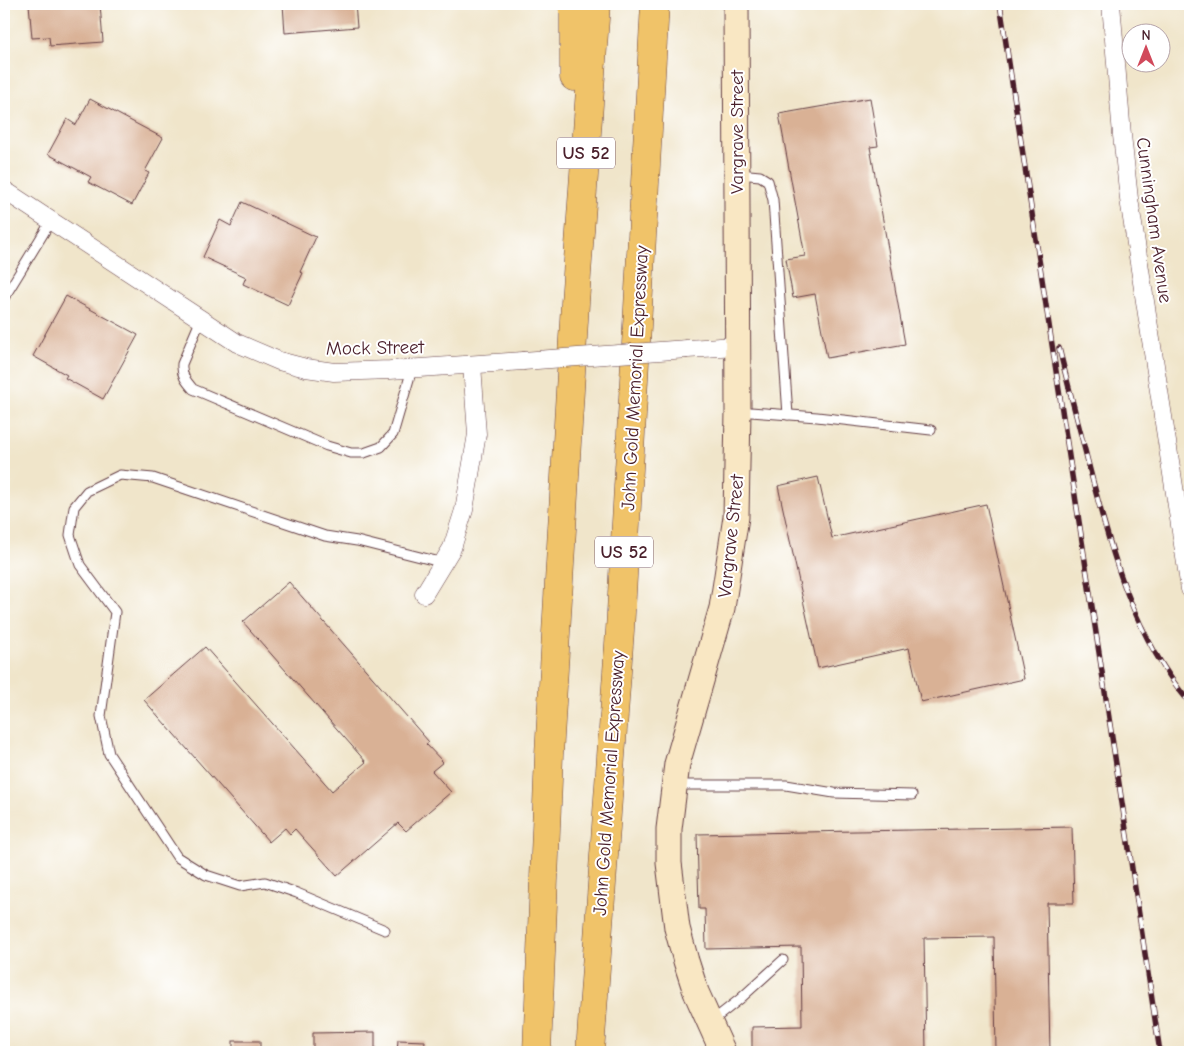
<svg xmlns="http://www.w3.org/2000/svg" width="1194" height="1056" font-family="'Comic Neue',sans-serif">
<style>
.building{fill:#d9b195}
.lines{fill:none;stroke-linecap:round;stroke-linejoin:round}
.lane-casing{stroke:#633d43;stroke-width:11}
.street-casing{stroke:#633d43;stroke-width:19}
.secondary-casing{stroke:#633d43;stroke-width:27}
.highway-casing{stroke:#633d43;stroke-width:29}
.lane{stroke:#fff;stroke-width:9}
.street{stroke:#fff;stroke-width:18}
.secondary{stroke:#f9e7c3;stroke-width:25}
.highway{stroke:#f0c369;stroke-width:28}
.rail-casing{stroke:#4a1f2b;stroke-width:5.5}
.rail{stroke:#fff;stroke-width:4;stroke-dasharray:11;stroke-linecap:butt}
.street-bridge-casing{stroke:#633d43;stroke-width:19;stroke-linecap:butt}
.street-bridge{stroke:#fff;stroke-width:18}
.labels{text-anchor:middle;stroke-width:4;stroke-linejoin:round;paint-order:stroke}
.shield{fill:#fff;stroke:#80626b;stroke-width:1}
.shield-label{font-size:18px;font-weight:bold;fill:#4a1f2b}
.street-label{font-size:19px;fill:#4a1f2b;stroke:#fff}
</style>
<rect width="100%" height="100%" fill="#fff"/>
<filter id="ink" filterUnits="userSpaceOnUse"><feTurbulence type="fractalNoise" baseFrequency=".02" numOctaves="2"/><feDisplacementMap in="SourceGraphic" scale="10" xChannelSelector="R" yChannelSelector="G"/><feConvolveMatrix kernelMatrix="1 2 1 2 8 2 1 2 1" color-interpolation-filters="sRGB"/></filter>
<filter id="wash" filterUnits="userSpaceOnUse"><feTurbulence type="fractalNoise" baseFrequency=".0096" numOctaves="4" result="noise"/><feDisplacementMap in="SourceGraphic" scale="20" xChannelSelector="R" yChannelSelector="G"/><feGaussianBlur stdDeviation="1.12" result="paint"/><feColorMatrix in="noise" values="0 0 0 0 0 0 0 0 0 0 0 0 0 0 0 0 0 1.4 0 .05"/><feComposite in="paint" operator="in"/></filter>
<g filter="url(#wash)">
<rect width="100%" height="100%" fill="#f0e5ca"/>
<g id="blocks">
<g class="building">
<path d="M29,4H100L103,42L50,46L49,37L32,38Z"/>
<path d="M283,4H355L357,27L285,33Z"/>
<path d="M870,98L878,146L870,147L905,344L827,358L815,294L793,298L786,259L805,256L779,114Z"/>
<path d="M90,99L163,138L145,171L149,173L132,205L88,182L91,177L48,154L67,119L76,125Z"/>
<path d="M242,202L316,237L300,272L303,273L288,305L243,284L246,277L203,257L220,220L231,226Z"/>
<path d="M66,296L138,335L103,399L65,378L67,375L33,356Z"/>
<path d="M818,477L832,538L986,504L1024,679L921,702L909,648L818,668L778,486Z"/>
<path d="M289,582L429,742L426,744L443,762L432,771L451,792L406,831L398,823L337,876L295,829L290,834L285,828L269,842L144,700L205,647L332,791L366,762L243,622Z"/>
<path d="M1072,827L1074,903H1047L1050,1052H996L994,937L924,938L926,1052H752V1027L802,1026L801,947L706,949L705,909H699L697,834Z"/>
<path d="M375,1032V1052H313V1033Z"/>
<path d="M398,1040L425,1041L424,1052H397Z"/>
<rect x="233" y="1041" width="27" height="11"/>
</g>
</g>
</g>
<g filter="url(#ink)">
<use href="#blocks" fill-opacity="0" stroke="#633d43" stroke-width="1"/>
<g class="lines">
<defs>
<g id="lane">
<path d="M739,174L760,176L768,181L773,200L788,415"/>
<path d="M4,298L51,221"/>
<path d="M201,319L182,364C181,375 186,381 193,389L327,446L351,453H364L381,447L393,434L412,369"/>
<path d="M738,411L817,417L931,430"/>
<path d="M676,785H786L834,793L912,795"/>
<path d="M385,930L297,893L265,882L240,886L206,875L177,857L109,754L101,716L115,612L80,565L70,535L74,507L87,491L120,475L153,478L325,536L357,541L444,563"/>
<path d="M712,1021L740,999L783,960"/>
</g>
<g id="street">
<path d="M1111,4L1122,135L1129,199L1190,589"/>
<path d="M4,190L237,343L279,361L306,368L334,372L390,370L523,361"/>
<path d="M687,349L737,346"/>
<path d="M424,594L452,548L464,510L477,434L472,365"/>
</g>
<path id="secondary" d="M723,1052L696,992L686,961L677,928L669,863V829L677,764L722,608L736,517L738,411L736,4"/>
<g id="highway">
<path d="M574,4V77"/>
<path d="M537,1052L549,755L575,303L596,4"/>
<path d="M590,1052L620,630L655,4"/>
</g>
</defs>
<use href="#lane" class="lane-casing"/>
<use href="#street" class="street-casing"/>
<use href="#secondary" class="secondary-casing"/>
<use href="#highway" class="highway-casing"/>
<use href="#lane" class="lane"/>
<use href="#street" class="street"/>
<use href="#secondary" class="secondary"/>
<use href="#highway" class="highway"/>
<defs>
<g id="rail">
<path d="M1000,4L1160,1052"/>
<path d="M1059,348C1069,389 1080,430 1090,470C1111,552 1134,637 1190,703"/>
</g>
</defs>
<use href="#rail" class="rail-casing"/>
<use href="#rail" class="rail"/>
<defs>
<path id="street-bridge" d="M523,361L687,349"/>
</defs>
<use href="#street-bridge" class="street-bridge-casing"/>
<use href="#street-bridge" class="street-bridge"/>
</g>
</g>
<g class="labels">
<g class="shield">
<rect x="557" y="137.5" width="58" height="31" rx="4"/>
<rect x="595" y="536.5" width="58" height="31" rx="4"/>
</g>
<g class="shield-label">
<text x="586" y="159">US 52</text>
<text x="624" y="558">US 52</text>
</g>
<g class="street-label">
<text transform="translate(736 132) rotate(-90)" y="7">Vargrave Street</text>
<text transform="translate(1155 220) rotate(82)" y="7">Cunningham Avenue</text>
<text transform="translate(375 347) rotate(-1)" y="7">Mock Street</text>
<text transform="translate(634 378) rotate(-87)" y="7">John Gold Memorial Expressway</text>
<text transform="translate(730 536) rotate(-84)" y="7">Vargrave Street</text>
<text transform="translate(608 783) rotate(-86)" y="7">John Gold Memorial Expressway</text>
</g>
</g>
<rect width="1194" height="1056" fill="none" stroke="#fff" stroke-width="20"/>
<g transform="translate(1146 48)"><circle r="24" fill="#ffffff" stroke="#b7a5aa"/>
<path d="M0-4L9 19L0 12L-9 19Z" fill="#d1495b"/>
<text y="-8" font-size="14" font-weight="bold" text-anchor="middle" fill="#4a1f2b">N</text>
</g>
</svg>
